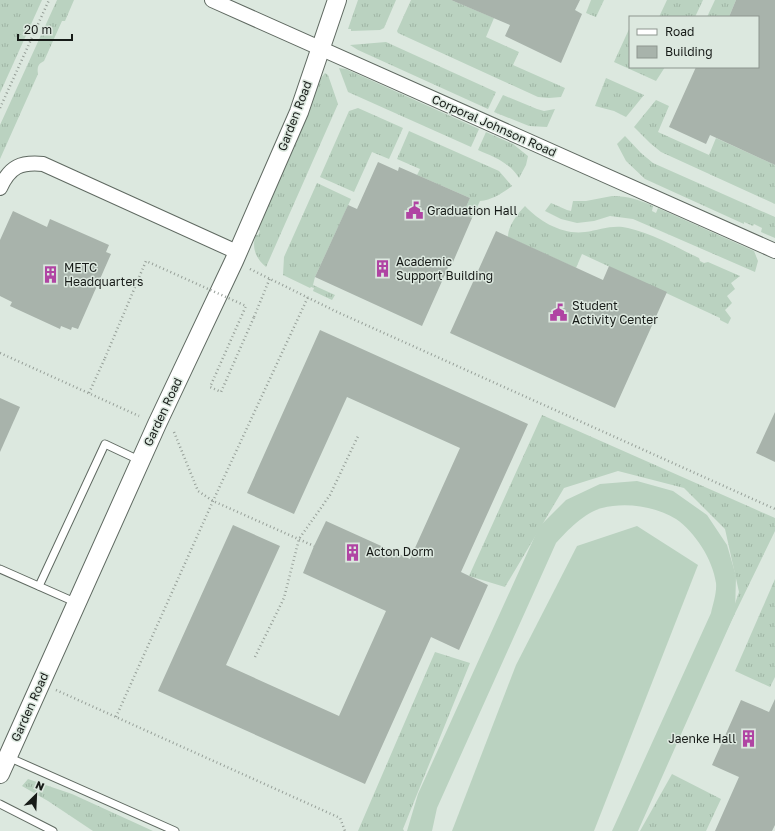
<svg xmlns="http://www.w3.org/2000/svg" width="775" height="831" font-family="'Golos Text',sans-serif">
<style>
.grass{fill:url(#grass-tufts)}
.garden{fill:#bad2c0}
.building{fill:#a8b3ab}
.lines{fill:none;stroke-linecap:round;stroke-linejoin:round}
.service-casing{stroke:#5f6961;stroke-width:9}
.minor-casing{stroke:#5f6961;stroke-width:16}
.tertiary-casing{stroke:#5f6961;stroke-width:20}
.path{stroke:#969f98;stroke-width:2.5;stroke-dasharray:1 3;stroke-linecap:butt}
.service{stroke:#fff;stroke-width:7}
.minor{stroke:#fff;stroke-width:14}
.tertiary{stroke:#fff;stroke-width:18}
.path-bridge{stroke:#969f98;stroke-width:2.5;stroke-dasharray:1 3;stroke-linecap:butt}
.labels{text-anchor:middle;stroke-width:3;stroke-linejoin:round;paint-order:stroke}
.street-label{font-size:12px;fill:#171b18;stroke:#dce8df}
.poi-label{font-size:12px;fill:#171b18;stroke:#dce8df;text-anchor:start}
</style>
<defs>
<pattern id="grass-tufts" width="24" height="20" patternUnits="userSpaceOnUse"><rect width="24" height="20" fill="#bad2c0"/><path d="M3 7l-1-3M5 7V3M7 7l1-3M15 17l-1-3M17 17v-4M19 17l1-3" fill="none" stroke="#9fb4a4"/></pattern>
</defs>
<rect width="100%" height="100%" fill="#dce8df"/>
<g class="grass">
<path d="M0,0H42L0,93Z"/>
<path d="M57,0H74L65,21H62L44,61C38,64 37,67 38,74L0,159V125Z"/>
<path d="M358,0H396L384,28L380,30L351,31V29H348Z"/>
<path d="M411,0H451L494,18L486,37L519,52L513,65L565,88L561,97L549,98L538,97L398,33L397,31Z"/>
<path d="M591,0H604L596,17L586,13Z"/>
<path d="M667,0H703L695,17H659Z"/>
<path d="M715,0H736L729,17H707Z"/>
<path d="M630,27V67H665L656,81L614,62Z"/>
<path d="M386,42L496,92L488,109L358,50L350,45Z"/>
<path d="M339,68L346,69L479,129L471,147L348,92Z"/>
<path d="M325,73L328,75L338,104L266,267C256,259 251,247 256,235H258L260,231L258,229L296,143L321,78Z"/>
<path d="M606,78L644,95L626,117L614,111L595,106Z"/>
<path d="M503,95L537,109L544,111L555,109L547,127L529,126L494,112Z"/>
<path d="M656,100L669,106L658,132L709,155L716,138L775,165V204L661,152L650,143L634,127Z"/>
<path d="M358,108L403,128L389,159L372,152L354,192L320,177L349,111Z"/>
<path d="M409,131L499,171L512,186C502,193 492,200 480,201L472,218L463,214L470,198L417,175L420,169L397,159Z"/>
<path d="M486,132L513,144L528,156L526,165L519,178C509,162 494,157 478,150Z"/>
<path d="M625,136L641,153L653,163L775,217V238L761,232L762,228L754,224L753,226L744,222V224L645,179L626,161L617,144Z"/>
<path d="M317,183L351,199L315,277L313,285L335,295L332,300L313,291L314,288L311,287L310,288L283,275L284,257Z"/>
<path d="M612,196C628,196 640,200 653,206L652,211L656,213L658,208L754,251L758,261L755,272L633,219L610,216L594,221L577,223L561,219L545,211L551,203L567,210L571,211L573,201H586Z"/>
<path d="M525,206C540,222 563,235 585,232C600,230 613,224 628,228C651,233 678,248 699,258L700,261L704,263L708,262L740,276L731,283L735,289L727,296L732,303L725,310L731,318L728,324L720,320V318L582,254L576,268L508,237C508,226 517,214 525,206Z"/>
<path d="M542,415L775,518V531L723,638L739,592L725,529L684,488L618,471L564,488L505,587L469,576Z"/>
<path d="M775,579V677L770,687L735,671Z"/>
<path d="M435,652L470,663L403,829L404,831H358Z"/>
<path d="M672,774L721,799L706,831H640Z"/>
<path d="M28,779L72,794L153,831H93L48,801L22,786Z"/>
</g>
<g class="garden">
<path d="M637,481L673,491L707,515L727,545L736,576L735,613L638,831H612L711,613C713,604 717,592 716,583C713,560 695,532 676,519C655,506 625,502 602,508C585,512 567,531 556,543L437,808L432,831H407L418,794L539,527L566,500L600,484Z"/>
<path d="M637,526L698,565L594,831H452L516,665L577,546Z"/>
</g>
<g class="building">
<path d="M451,0H580L575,10L582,14L561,63L505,36L510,25Z"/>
<path d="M736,0H775V165L710,135L706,144L669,127L696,67H758V17H729Z"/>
<path d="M378,162L398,171L399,167L470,198L463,214L472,218L453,262L451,261L422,326L315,277L348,205L357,209Z"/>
<path d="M13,211L47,227L50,219L109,245L106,252L111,254L78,329L72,327L71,330L61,326L60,329L10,306L12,302L0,296V240Z"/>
<path d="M496,231L603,280L609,266L667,292L615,408L450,333Z"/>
<path d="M320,330L528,424L461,572L488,585L459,650L431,637L365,784L158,691L233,525L280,546L226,665L339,716L386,611L303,573L314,546L326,521L410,559L460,448L347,397L294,514L247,493Z"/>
<path d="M0,398L20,407L0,452Z"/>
<path d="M775,412V462L756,453Z"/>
<path d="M775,699V825L772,831H715L739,777L712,765L741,700L769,712Z"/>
</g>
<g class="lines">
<defs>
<g id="service">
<path d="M0,569L77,603"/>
<path d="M39,586L105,444L141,461"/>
<path d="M8,757L175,831"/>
<path d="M0,804L53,831"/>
</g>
<g id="minor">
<path d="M212,0L775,251"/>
<path d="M0,188C10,166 21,162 43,164L237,252"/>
</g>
<path id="tertiary" d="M0,774L157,424L234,261L299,112L337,0"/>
</defs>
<use href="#service" class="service-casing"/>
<use href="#minor" class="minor-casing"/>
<use href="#tertiary" class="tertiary-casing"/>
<g class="path">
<path d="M0,108L49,0"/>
<path d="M250,269L335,311L775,509"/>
<path d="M254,317L270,278"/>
<path d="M0,353L139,416"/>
<path d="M89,393L105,358"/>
<path d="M174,432L198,491L213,501L314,546"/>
<path d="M255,657L284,598L299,539L330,495L359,434"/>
<path d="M56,690L340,818L345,831"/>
<path d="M116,717L213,501L308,297"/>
</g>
<use href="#service" class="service"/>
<use href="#minor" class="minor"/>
<use href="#tertiary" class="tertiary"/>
<path class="path-bridge" d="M105,358L146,261L246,306L210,387L221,392L254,317"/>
</g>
<defs>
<symbol id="civic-bare" viewBox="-9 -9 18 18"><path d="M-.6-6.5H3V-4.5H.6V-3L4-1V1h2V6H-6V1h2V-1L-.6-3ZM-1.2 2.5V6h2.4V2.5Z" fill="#b044a3" stroke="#dce8df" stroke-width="2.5" paint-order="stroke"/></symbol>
<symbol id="building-bare" viewBox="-9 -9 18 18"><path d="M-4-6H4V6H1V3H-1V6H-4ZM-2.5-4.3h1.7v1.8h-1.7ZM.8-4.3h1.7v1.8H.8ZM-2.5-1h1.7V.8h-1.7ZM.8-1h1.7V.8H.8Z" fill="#b044a3" stroke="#dce8df" stroke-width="2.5" paint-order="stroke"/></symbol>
</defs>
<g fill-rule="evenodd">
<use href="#civic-bare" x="402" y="198" width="25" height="25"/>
<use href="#building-bare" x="370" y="256" width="25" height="25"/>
<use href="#building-bare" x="38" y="262" width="25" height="25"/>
<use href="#civic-bare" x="546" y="300" width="25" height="25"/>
<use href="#building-bare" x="340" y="540" width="25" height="25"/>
<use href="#building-bare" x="736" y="726" width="25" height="25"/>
</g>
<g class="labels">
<g class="street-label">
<text transform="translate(295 116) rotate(-69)" y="4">Garden Road</text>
<text transform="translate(494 126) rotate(24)" y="4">Corporal Johnson Road</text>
<text transform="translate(163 412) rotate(-65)" y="4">Garden Road</text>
<text transform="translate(30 707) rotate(-66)" y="4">Garden Road</text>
</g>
<g class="poi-label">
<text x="427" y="215">Graduation Hall</text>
<text x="396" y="266">Academic<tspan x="396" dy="14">Support Building</tspan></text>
<text x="64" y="272">METC<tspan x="64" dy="14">Headquarters</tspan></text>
<text x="572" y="310">Student<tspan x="572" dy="14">Activity Center</tspan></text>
<text x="366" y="556">Acton Dorm</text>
<text x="736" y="743" text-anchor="end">Jaenke Hall</text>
</g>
</g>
<rect x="629" y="16" width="130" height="52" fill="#dce8df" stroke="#8d968f"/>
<rect x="637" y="29" width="20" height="6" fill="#ffffff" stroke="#8d968f"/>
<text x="665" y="36" font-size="12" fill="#171b18">Road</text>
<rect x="637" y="46" width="20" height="12" fill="#a8b3ab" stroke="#8d968f"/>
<text x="665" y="56" font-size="12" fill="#171b18">Building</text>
<g transform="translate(36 795) rotate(24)" stroke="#dce8df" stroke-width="3" paint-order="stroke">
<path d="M0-3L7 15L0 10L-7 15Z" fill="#171b18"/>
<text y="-6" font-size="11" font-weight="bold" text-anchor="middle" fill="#171b18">N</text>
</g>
<path d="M18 34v6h54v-6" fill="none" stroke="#171b18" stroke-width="2"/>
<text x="24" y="34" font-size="12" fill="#171b18" stroke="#dce8df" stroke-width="3" paint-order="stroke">20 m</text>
</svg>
